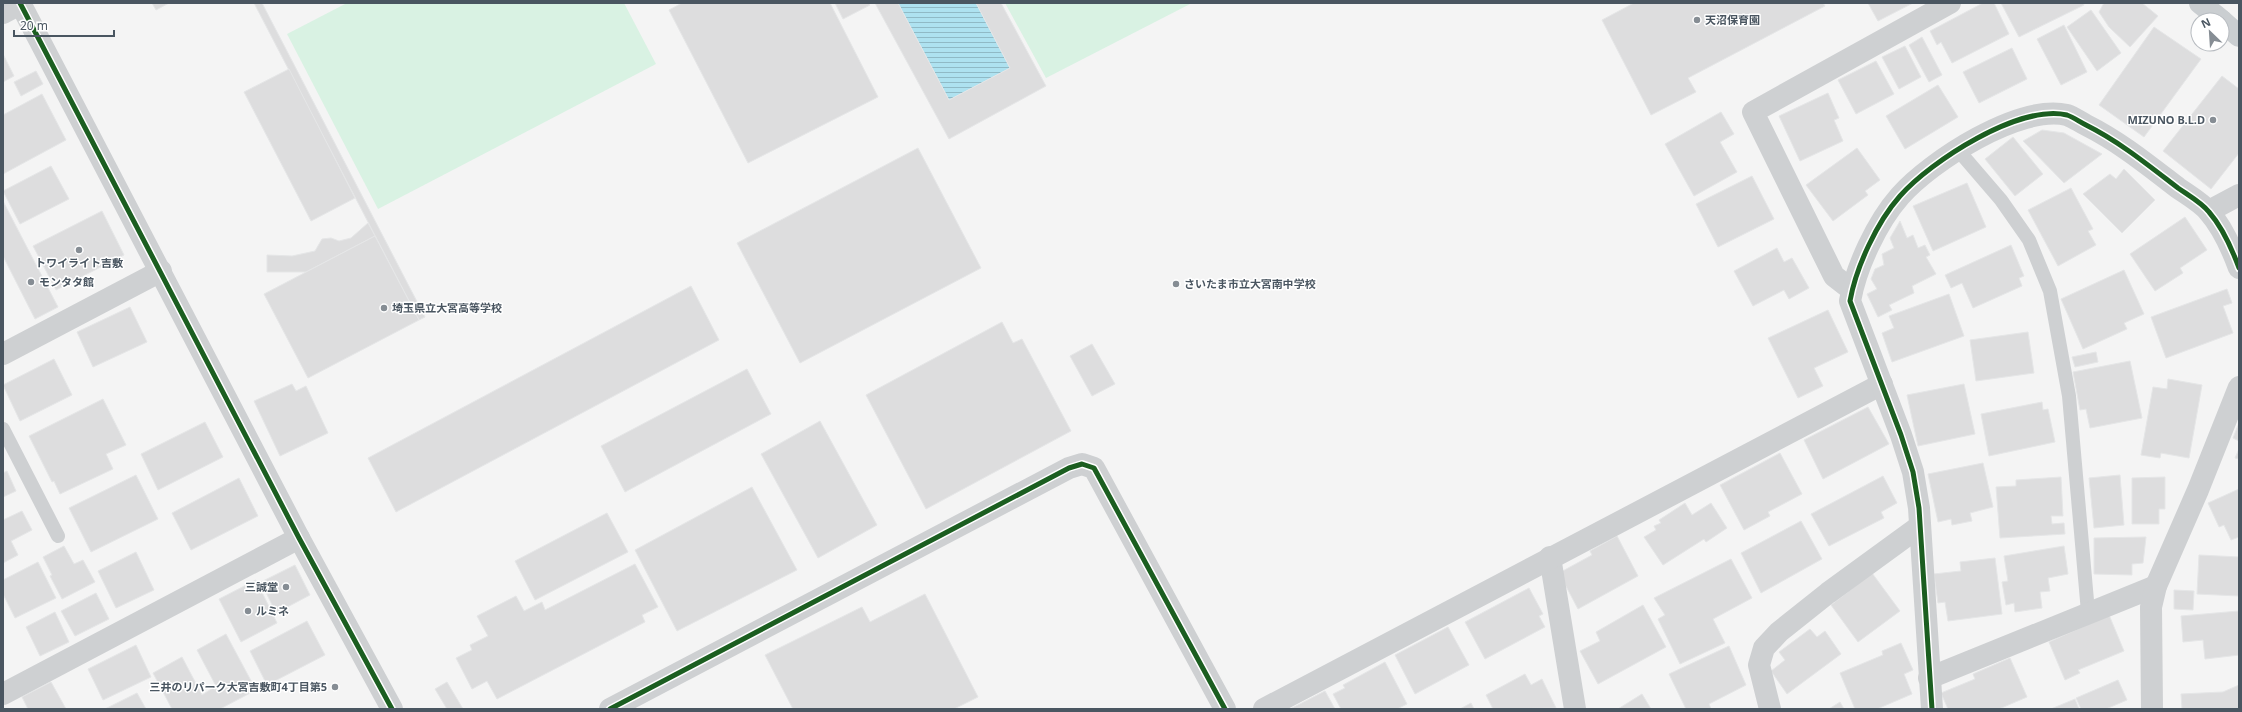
<svg xmlns="http://www.w3.org/2000/svg" width="2242" height="712" font-family="'Noto Sans','Noto Sans JP',sans-serif">
<style>
.green{fill:#d9f2e3}
.water{fill:url(#water-rules)}
.building{fill:#ddddde;stroke:#e5e6e7}
.lines{fill:none;stroke-linecap:round;stroke-linejoin:round}
.service{stroke:#ced0d2;stroke-width:14}
.minor{stroke:#ced0d2;stroke-width:22}
.primary{stroke:#caced1;stroke-width:22}
.cycleway-casing{stroke:#fff;stroke-width:8}
.cycleway{stroke:#1b5e20;stroke-width:5}
.poi-dot{fill:#868d94;stroke:#fff;stroke-width:1.5}
.labels{text-anchor:middle;stroke-width:3;stroke-linejoin:round;paint-order:stroke}
.poi-label{font-size:11px;font-weight:bold;fill:#4a5661;stroke:#fff;text-anchor:start}
</style>
<defs>
<pattern id="water-rules" width="6" height="5" patternUnits="userSpaceOnUse"><rect width="6" height="5" fill="#aee2f0"/><path d="M0 2.5h6" fill="none" stroke="#90bac6"/></pattern>
</defs>
<rect width="100%" height="100%" fill="#f4f4f4"/>
<g class="green">
<path d="M347,3H624L656,64L378,209L287,34Z"/>
<path d="M1005,3H1192L1046,78Z"/>
</g>
<path class="water" d="M898,3H976L1010,68L949,100Z"/>
<g class="building">
<path d="M152,3H169L156,10Z"/>
<path d="M254,3H262L425,317L419,320Z"/>
<path d="M682,3H830L878,97L748,163L669,10Z"/>
<path d="M835,3H868L870,5L843,19Z"/>
<path d="M875,3H898L949,100L1010,68L976,3H1001L1046,86L949,139Z"/>
<path d="M1634,3H1823L1825,6L1688,78L1696,92L1651,115L1602,20Z"/>
<path d="M1868,3H1913L1878,21Z"/>
<path d="M1983,3H1994L2009,34L1952,63L1941,42L1937,45L1930,31Z"/>
<path d="M2001,3H2083L2084,5L2019,37Z"/>
<path d="M2104,3H2142L2158,16L2130,47L2109,27L2099,12Z"/>
<path d="M2091,10L2121,53L2097,71L2067,27Z"/>
<path d="M2064,25L2087,72L2061,85L2037,39Z"/>
<path d="M2154,27L2201,59L2144,137L2099,105Z"/>
<path d="M1922,37L1942,75L1929,82L1909,45Z"/>
<path d="M1905,46L1921,77L1899,89L1882,57Z"/>
<path d="M2012,48L2027,79L1979,103L1963,72Z"/>
<path d="M3,54L14,76L3,82Z"/>
<path d="M1876,61L1894,94L1856,114L1838,80Z"/>
<path d="M289,69L355,198L311,221L244,92Z"/>
<path d="M36,71L43,84L21,96L14,82Z"/>
<path d="M2222,76L2239,89V153L2211,189L2163,151Z"/>
<path d="M1938,85L1958,117L1905,149L1886,116Z"/>
<path d="M1828,93L1839,118L1834,120L1843,141L1800,161L1779,116Z"/>
<path d="M42,94L66,140L3,174V115Z"/>
<path d="M1721,112L1734,134L1720,142L1737,172L1694,196L1665,144Z"/>
<path d="M2042,130L2064,133L2102,154L2064,183L2023,141Z"/>
<path d="M2013,137L2043,174L2015,196L1985,159Z"/>
<path d="M918,148L981,268L800,363L737,243Z"/>
<path d="M1857,148L1880,180L1865,191L1868,195L1833,221L1806,185Z"/>
<path d="M51,166L69,199L20,224L3,191Z"/>
<path d="M2124,169L2155,200L2122,233L2083,194L2110,174L2116,179Z"/>
<path d="M1752,176L1774,219L1718,247L1696,204Z"/>
<path d="M1967,183L1986,227L1933,251L1913,206Z"/>
<path d="M2071,188L2093,229L2088,231L2096,245L2058,266L2028,210Z"/>
<path d="M3,201L58,307L35,319L3,256Z"/>
<path d="M102,211L124,255L56,290L33,246Z"/>
<path d="M2185,217L2207,250L2180,268L2183,273L2155,291L2130,254Z"/>
<path d="M1900,221L1907,238L1913,235L1918,248L1925,245L1930,255L1926,257L1936,274L1912,286L1914,293L1889,305L1892,310L1878,317L1867,294L1877,289L1871,279L1875,269L1884,265L1882,254L1894,248L1890,238Z"/>
<path d="M368,223L375,236L306,272H267V255L292,256L315,251L322,239L331,238L339,241L351,238Z"/>
<path d="M375,236L419,320L308,378L264,294Z"/>
<path d="M2011,245L2024,276L2019,278L2022,286L1973,308L1962,283L1951,288L1945,275Z"/>
<path d="M1777,248L1784,262L1792,258L1809,288L1789,299L1784,290L1753,306L1734,271Z"/>
<path d="M2124,270L2144,314L2124,323L2127,329L2083,349L2061,299Z"/>
<path d="M691,286L719,340L396,512L368,458Z"/>
<path d="M2227,289L2232,303L2223,306L2233,333L2166,358L2151,317Z"/>
<path d="M1949,294L1964,336L1892,362L1882,333L1894,328L1889,316Z"/>
<path d="M130,307L147,342L93,367L77,332Z"/>
<path d="M1828,310L1848,352L1814,368L1823,386L1798,398L1768,338Z"/>
<path d="M1002,322L1013,343L1022,339L1071,431L926,509L866,395Z"/>
<path d="M2028,332L2034,373L1976,381L1970,340Z"/>
<path d="M1092,344L1115,384L1092,396L1070,356Z"/>
<path d="M2096,352L2098,362L2075,367L2072,357Z"/>
<path d="M54,359L72,395L20,421L3,385Z"/>
<path d="M2130,361L2142,418L2090,428L2086,409L2080,410L2073,372Z"/>
<path d="M747,369L771,414L625,492L601,446Z"/>
<path d="M2168,379L2202,385L2189,458L2161,453L2160,458L2141,455L2153,387L2167,389Z"/>
<path d="M292,384L296,391L306,386L328,433L280,456L254,401Z"/>
<path d="M1964,384L1975,434L1918,446L1907,395Z"/>
<path d="M103,399L126,445L106,454L113,469L60,494L54,481L52,482L29,436Z"/>
<path d="M2042,402L2043,410L2048,409L2055,442L1989,456L1981,414Z"/>
<path d="M1868,407L1889,444L1823,479L1804,440Z"/>
<path d="M820,421L877,525L818,558L761,454Z"/>
<path d="M205,422L223,457L158,490L141,454Z"/>
<path d="M2239,423V441L2233,438Z"/>
<path d="M2239,449V459L2235,458Z"/>
<path d="M1780,453L1802,494L1768,512L1770,516L1744,530L1720,485Z"/>
<path d="M1983,463L1993,507L1970,513L1972,521L1952,525L1951,519L1938,522L1928,474Z"/>
<path d="M7,471L16,491L3,497V473Z"/>
<path d="M136,475L158,519L91,552L69,508Z"/>
<path d="M2120,475L2124,525L2094,528L2089,478Z"/>
<path d="M1883,476L1897,503L1881,512L1884,518L1829,546L1811,514Z"/>
<path d="M2061,477L2063,516H2051L2052,524L2064,523L2065,534L2000,538L1996,487L2016,486V480Z"/>
<path d="M2165,477V509H2159V524H2132V478Z"/>
<path d="M239,478L258,516L191,550L172,513Z"/>
<path d="M752,487L797,570L677,631L635,550Z"/>
<path d="M2239,489V537L2231,540L2224,525L2219,527L2208,503Z"/>
<path d="M1685,503L1692,515L1711,503L1727,528L1706,542L1704,539L1663,565L1644,537L1656,530L1654,526L1661,523L1659,520Z"/>
<path d="M22,511L32,530L11,541L18,555L3,563V520Z"/>
<path d="M607,513L628,552L535,600L515,561Z"/>
<path d="M1801,521L1822,559L1761,593L1741,553Z"/>
<path d="M1617,536L1638,576L1578,609L1559,573L1592,555L1590,551Z"/>
<path d="M2146,537L2143,563L2132,564V575L2094,574V538Z"/>
<path d="M64,546L74,564L83,560L95,582L62,599L50,576L52,575L43,557Z"/>
<path d="M2064,546L2068,574L2048,578L2050,591L2040,592L2042,608L2015,612L2014,603L2006,605L2002,582L2008,581L2004,556Z"/>
<path d="M136,552L154,590L116,608L98,571Z"/>
<path d="M2199,555L2239,557V596L2197,594Z"/>
<path d="M1995,558L2002,614L1948,621L1945,602L1938,603L1934,574L1961,571L1960,562Z"/>
<path d="M1731,559L1752,598L1713,619L1725,643L1680,664L1658,619L1665,615L1654,598Z"/>
<path d="M38,562L56,598L15,618L3,594V580Z"/>
<path d="M635,564L658,607L642,615L645,622L497,699L487,681L472,689L456,658L472,650L470,645L488,636L477,616L516,596L524,611L542,602L545,610Z"/>
<path d="M295,565L310,595L276,613L261,582Z"/>
<path d="M1872,573L1900,611L1858,642L1831,605Z"/>
<path d="M256,580L277,623L241,642L219,599Z"/>
<path d="M1529,588L1543,614L1539,616L1545,627L1485,659L1465,622Z"/>
<path d="M2174,590L2194,591L2193,610L2174,609Z"/>
<path d="M96,593L109,619L75,636L61,611Z"/>
<path d="M925,594L978,697L954,709H793L765,655L862,607L870,622Z"/>
<path d="M1643,605L1666,647L1598,684L1580,651L1600,641L1596,632Z"/>
<path d="M2239,611V655L2205,659L2203,640L2183,642L2181,616Z"/>
<path d="M55,612L69,642L40,656L26,627Z"/>
<path d="M2109,615L2124,651L2078,670L2080,673L2065,680L2049,642Z"/>
<path d="M307,621L325,655L267,685L250,651Z"/>
<path d="M1448,627L1469,665L1415,694L1395,655Z"/>
<path d="M1810,629L1817,637L1825,631L1841,654L1787,694L1771,671L1785,660L1779,652Z"/>
<path d="M226,634L256,690L220,709H172L153,673L182,657L202,695L216,686L197,650Z"/>
<path d="M1901,643L1913,670L1904,674L1912,694L1877,709H1855L1840,673L1883,655L1882,651Z"/>
<path d="M136,645L151,677L103,700L88,669Z"/>
<path d="M1729,646L1746,685L1709,704L1711,709H1686L1669,674Z"/>
<path d="M2010,658L2027,697L1999,709H1948L1941,693L1975,679L1973,674Z"/>
<path d="M1385,662L1407,704L1397,709H1341L1333,694L1345,688L1343,685Z"/>
<path d="M1525,674L1531,685L1542,679L1556,708L1493,709L1486,695Z"/>
<path d="M2118,680L2127,700L2106,709H2081L2076,698Z"/>
<path d="M51,682L66,709H28L22,697Z"/>
<path d="M447,682L463,709H447L435,689Z"/>
<path d="M2239,685V709H2182L2181,694L2223,692Z"/>
<path d="M1325,691L1335,709H1290Z"/>
<path d="M137,693L146,709H105Z"/>
<path d="M1642,694L1651,709H1618Z"/>
<path d="M2075,699L2079,709H2051Z"/>
<path d="M1840,702L1844,709H1829Z"/>
<path d="M1471,703L1474,709H1460Z"/>
</g>
<g class="lines">
<g class="service">
<path d="M1958,150L2001,200L2029,240L2050,291L2069,396L2088,612"/>
<path d="M3,429L58,536"/>
</g>
<g class="minor">
<path d="M20,3L299,538L392,709"/>
<path d="M3,13L20,4"/>
<path d="M2209,211L2239,195"/>
<path d="M1852,290L1834,276L1753,112L1950,3"/>
<path d="M3,354L161,271"/>
<path d="M1550,557L1575,709"/>
<path d="M1929,678L2156,586"/>
<path d="M3,694L299,538"/>
<path d="M610,709L1069,468L1082,464L1094,468L1225,709"/>
<path d="M1264,709L1882,384"/>
<path d="M1770,709L1759,665L1764,648L1779,632L1828,593L1920,526"/>
<path d="M1932,709L1919,508L1913,472L1901,435L1850,301C1856,267 1877,222 1900,196C1931,161 2019,104 2067,115C2073,117 2080,122 2086,125C2120,142 2148,165 2178,188C2188,195 2202,203 2209,212C2223,228 2232,249 2239,268"/>
<path d="M2152,709L2151,607L2156,586L2198,490L2239,387"/>
</g>
<g class="primary">
<path d="M2200,3L2221,20"/>
<path d="M2222,21L2239,36"/>
</g>
<defs>
<g id="cycleway">
<path d="M20,3L299,538L392,709"/>
<path d="M610,709L1069,468L1082,464L1094,468L1225,709"/>
<path d="M1932,709L1919,508L1913,472L1901,435L1850,301C1856,267 1877,222 1900,196C1931,161 2019,104 2067,115C2073,117 2080,122 2086,125C2120,142 2148,165 2178,188C2188,195 2202,203 2209,212C2223,228 2232,249 2239,268"/>
</g>
</defs>
<use href="#cycleway" class="cycleway-casing"/>
<use href="#cycleway" class="cycleway"/>
</g>
<g class="poi-dot">
<circle cx="1697" cy="20" r="4"/>
<circle cx="2213" cy="120" r="4"/>
<circle cx="79" cy="250" r="4"/>
<circle cx="31" cy="282" r="4"/>
<circle cx="1176" cy="284" r="4"/>
<circle cx="384" cy="308" r="4"/>
<circle cx="286" cy="587" r="4"/>
<circle cx="248" cy="611" r="4"/>
<circle cx="335" cy="687" r="4"/>
</g>
<g class="labels">
<g class="poi-label">
<text x="1705" y="24">天沼保育園</text>
<text x="2205" y="124" text-anchor="end">MIZUNO B.L.D</text>
<text x="79" y="267" text-anchor="middle">トワイライト吉敷</text>
<text x="39" y="286">モンタタ館</text>
<text x="1184" y="288">さいたま市立大宮南中学校</text>
<text x="392" y="312">埼玉県立大宮高等学校</text>
<text x="278" y="591" text-anchor="end">三誠堂</text>
<text x="256" y="615">ルミネ</text>
<text x="327" y="691" text-anchor="end">三井のリパーク大宮吉敷町4丁目第5</text>
</g>
</g>
<rect width="2242" height="712" fill="none" stroke="#4a5661" stroke-width="8"/>
<g transform="translate(2210 32) rotate(335)"><circle r="19" fill="#ffffff" stroke="#b7bbc0"/>
<path d="M0-3L7 15L0 10L-7 15Z" fill="#868d94"/>
<text y="-6" font-size="11" font-weight="bold" text-anchor="middle" fill="#4a5661">N</text>
</g>
<path d="M14 30v6h100v-6" fill="none" stroke="#4a5661" stroke-width="2"/>
<text x="20" y="30" font-size="12" fill="#4a5661" stroke="#ffffff" stroke-width="3" paint-order="stroke">20 m</text>
</svg>
